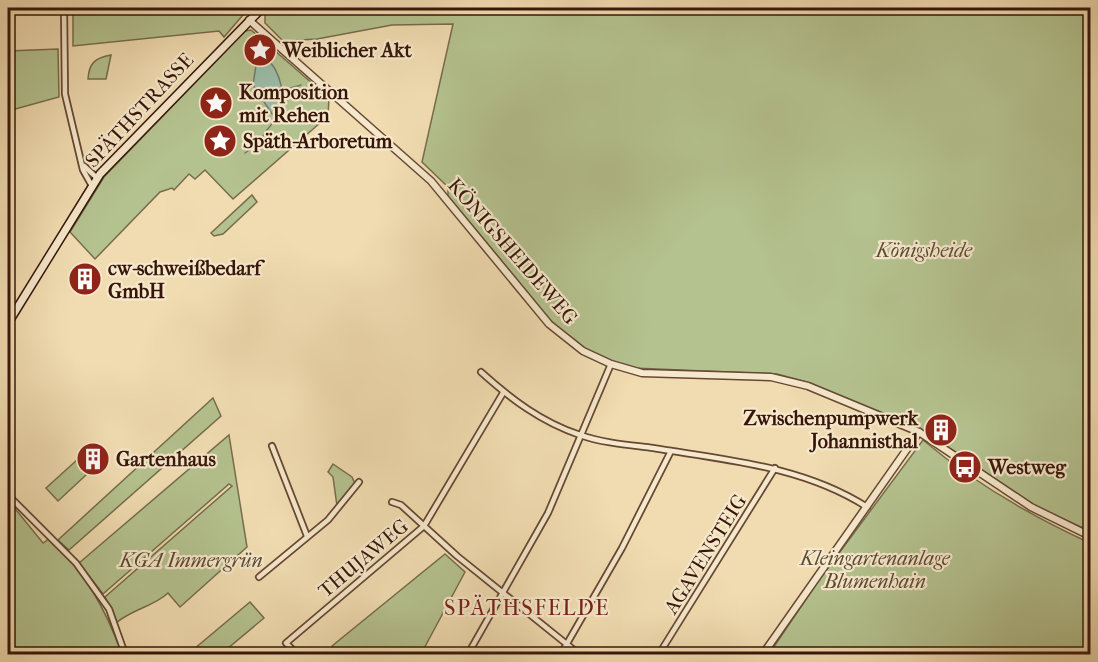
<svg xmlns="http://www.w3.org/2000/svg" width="1098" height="662" font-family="'IM FELL French Canon',serif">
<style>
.green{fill:#b4c28f;stroke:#766c4c;stroke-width:1.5}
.water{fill:#9bbca9;stroke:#737a69;stroke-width:1.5}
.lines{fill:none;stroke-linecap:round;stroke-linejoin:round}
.stream{stroke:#737a69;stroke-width:1.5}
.minor-casing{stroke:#664833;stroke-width:8}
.tertiary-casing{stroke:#664833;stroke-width:9}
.secondary-casing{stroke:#371609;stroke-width:10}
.minor{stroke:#f6e8cc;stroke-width:4.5}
.tertiary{stroke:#f6e8cc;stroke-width:6}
.secondary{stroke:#f6e8cc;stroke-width:7}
.labels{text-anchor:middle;stroke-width:4.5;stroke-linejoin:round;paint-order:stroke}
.poi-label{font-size:20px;font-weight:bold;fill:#371609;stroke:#f6e8cc;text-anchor:start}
.street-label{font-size:20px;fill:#371609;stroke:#f6e8cc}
.park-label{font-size:20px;font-style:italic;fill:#5c4a31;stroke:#f6e8cc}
.quarter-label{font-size:22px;letter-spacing:1.5px;fill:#7a1f14;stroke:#f6e8cc}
</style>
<rect width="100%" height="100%" fill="#f1dcb1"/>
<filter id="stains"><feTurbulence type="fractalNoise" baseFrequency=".00333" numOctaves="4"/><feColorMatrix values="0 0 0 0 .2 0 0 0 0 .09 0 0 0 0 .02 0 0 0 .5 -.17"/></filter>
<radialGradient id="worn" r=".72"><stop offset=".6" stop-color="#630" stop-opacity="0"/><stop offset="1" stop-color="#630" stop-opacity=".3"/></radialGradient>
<g class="green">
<path d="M73,8H249L224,37L219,31L73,46Z"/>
<path d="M271,8H1090V531L1039,508L921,429L807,382L777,374L633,368L616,364L581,347L557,328L448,196V187L422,162L453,24L392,25L317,39L283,41L265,23V14Z"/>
<path d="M251,30L329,98L328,116L233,199L205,170L195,179L189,174L174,190L172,188L160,192L95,259L70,232L104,177L245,31Z"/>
<path d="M58,49L59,97L8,111V51Z"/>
<path d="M111,55L106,79H88C89,63 95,58 111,55Z"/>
<path d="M252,195L257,202L223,234L214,236L211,233Z"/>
<path d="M213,398L221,416L69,550L58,540Z"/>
<path d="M229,435L247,547L180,607L168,593C153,607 134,608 116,623L105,597L232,486L229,484L103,594L79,563Z"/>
<path d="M923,440C973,482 1031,516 1090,543V654H769L819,580Z"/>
<path d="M88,450L100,462L58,501L46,488Z"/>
<path d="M333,464L352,477L355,484L337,506L333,477L328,472Z"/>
<path d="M8,500L43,543L49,539C86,573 105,608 122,654H8Z"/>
<path d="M445,554L465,572L421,654H340L332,646Z"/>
<path d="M250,602L264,618L221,654H199L194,649Z"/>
</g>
<path class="water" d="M267,60C279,67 289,102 277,114H272L253,85L256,65Z"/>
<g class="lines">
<g class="stream">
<path d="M281,91L301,85"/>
<path d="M245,153L263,140C261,130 276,127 274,114"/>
</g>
<defs>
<g id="minor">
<path d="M64,8L65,94L83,170L92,186"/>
<path d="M84,166L97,178"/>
<path d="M481,372C511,399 541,422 580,435C603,443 629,445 653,448C726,460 803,466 867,507"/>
<path d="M272,446L307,536"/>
<path d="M8,495L76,563L109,609L125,654"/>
<path d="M392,502L401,505L457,556L579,654"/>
<path d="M259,577L328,520L359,482"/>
<path d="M297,654L286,643L424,526L503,393"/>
<path d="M468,654L548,513L611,364"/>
<path d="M561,654L622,548L671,451"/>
<path d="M659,654L775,468"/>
</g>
<g id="tertiary">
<path d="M249,20L431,181L549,324L583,351L611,364L642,373L771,377L808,386L919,432L1031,507L1090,536"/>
<path d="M763,654L919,432"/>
</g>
<path id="secondary" d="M8,323L100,174L262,8"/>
</defs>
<use href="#minor" class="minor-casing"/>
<use href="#tertiary" class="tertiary-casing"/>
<use href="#secondary" class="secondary-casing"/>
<use href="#minor" class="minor"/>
<use href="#tertiary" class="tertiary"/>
<use href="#secondary" class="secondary"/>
</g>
<defs>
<symbol id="sight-disc" viewBox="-11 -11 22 22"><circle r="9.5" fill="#8f2418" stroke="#f6e8cc"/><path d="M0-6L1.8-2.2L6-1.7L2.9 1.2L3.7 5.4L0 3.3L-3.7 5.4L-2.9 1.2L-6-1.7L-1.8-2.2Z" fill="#fff"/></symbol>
<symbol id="building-disc" viewBox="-11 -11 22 22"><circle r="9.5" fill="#8f2418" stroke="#f6e8cc"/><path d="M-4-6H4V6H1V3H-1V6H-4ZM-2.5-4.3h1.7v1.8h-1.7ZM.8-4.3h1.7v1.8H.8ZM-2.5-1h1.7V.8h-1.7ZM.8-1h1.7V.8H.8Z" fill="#fff"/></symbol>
<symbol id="bus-disc" viewBox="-11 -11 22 22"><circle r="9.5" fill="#8f2418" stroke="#f6e8cc"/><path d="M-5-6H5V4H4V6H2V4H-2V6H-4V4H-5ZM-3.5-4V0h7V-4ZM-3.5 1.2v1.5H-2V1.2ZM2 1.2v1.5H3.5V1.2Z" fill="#fff"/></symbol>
</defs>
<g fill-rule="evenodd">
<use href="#sight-disc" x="241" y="31" width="38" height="38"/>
<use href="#sight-disc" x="197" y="84" width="38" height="38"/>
<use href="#sight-disc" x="201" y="122" width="38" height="38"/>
<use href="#building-disc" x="66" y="260" width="38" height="38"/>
<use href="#building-disc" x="922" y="411" width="38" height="38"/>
<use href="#building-disc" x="74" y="440" width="38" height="38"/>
<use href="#bus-disc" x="946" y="448" width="38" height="38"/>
</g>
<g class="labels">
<g class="poi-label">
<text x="283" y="57">Weiblicher Akt</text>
<text x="239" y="99">Komposition<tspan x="239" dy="23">mit Rehen</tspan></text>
<text x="243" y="148">Späth-Arboretum</text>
<text x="108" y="275">cw-schweißbedarf<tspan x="108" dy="23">GmbH</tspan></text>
<text x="918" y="425" text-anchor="end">Zwischenpumpwerk<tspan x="918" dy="23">Johannisthal</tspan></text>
<text x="116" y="466">Gartenhaus</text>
<text x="988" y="474">Westweg</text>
</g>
<g class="street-label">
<text transform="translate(139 110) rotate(-47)" y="7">SPÄTHSTRASSE</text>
<text transform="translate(513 251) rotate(49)" y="7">KÖNIGSHEIDEWEG</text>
<text transform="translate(705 554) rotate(-58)" y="7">AGAVENSTEIG</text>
<text transform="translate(363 558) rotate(-40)" y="7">THUJAWEG</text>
</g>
<g class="park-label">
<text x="924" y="257">Königsheide</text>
<text x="875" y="565">Kleingartenanlage<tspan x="875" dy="23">Blumenhain</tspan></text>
<text x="191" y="567">KGA Immergrün</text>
</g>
<g class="quarter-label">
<text x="527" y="615">SPÄTHSFELDE</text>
</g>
</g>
<rect width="1098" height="662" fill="none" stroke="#f1dcb1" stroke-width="30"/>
<rect x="9" y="9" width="1080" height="644" fill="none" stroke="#371609" stroke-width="3"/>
<rect x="15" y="15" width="1068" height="632" fill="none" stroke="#371609" stroke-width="1.5"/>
<rect width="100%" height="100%" filter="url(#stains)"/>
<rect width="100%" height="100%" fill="url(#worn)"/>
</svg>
